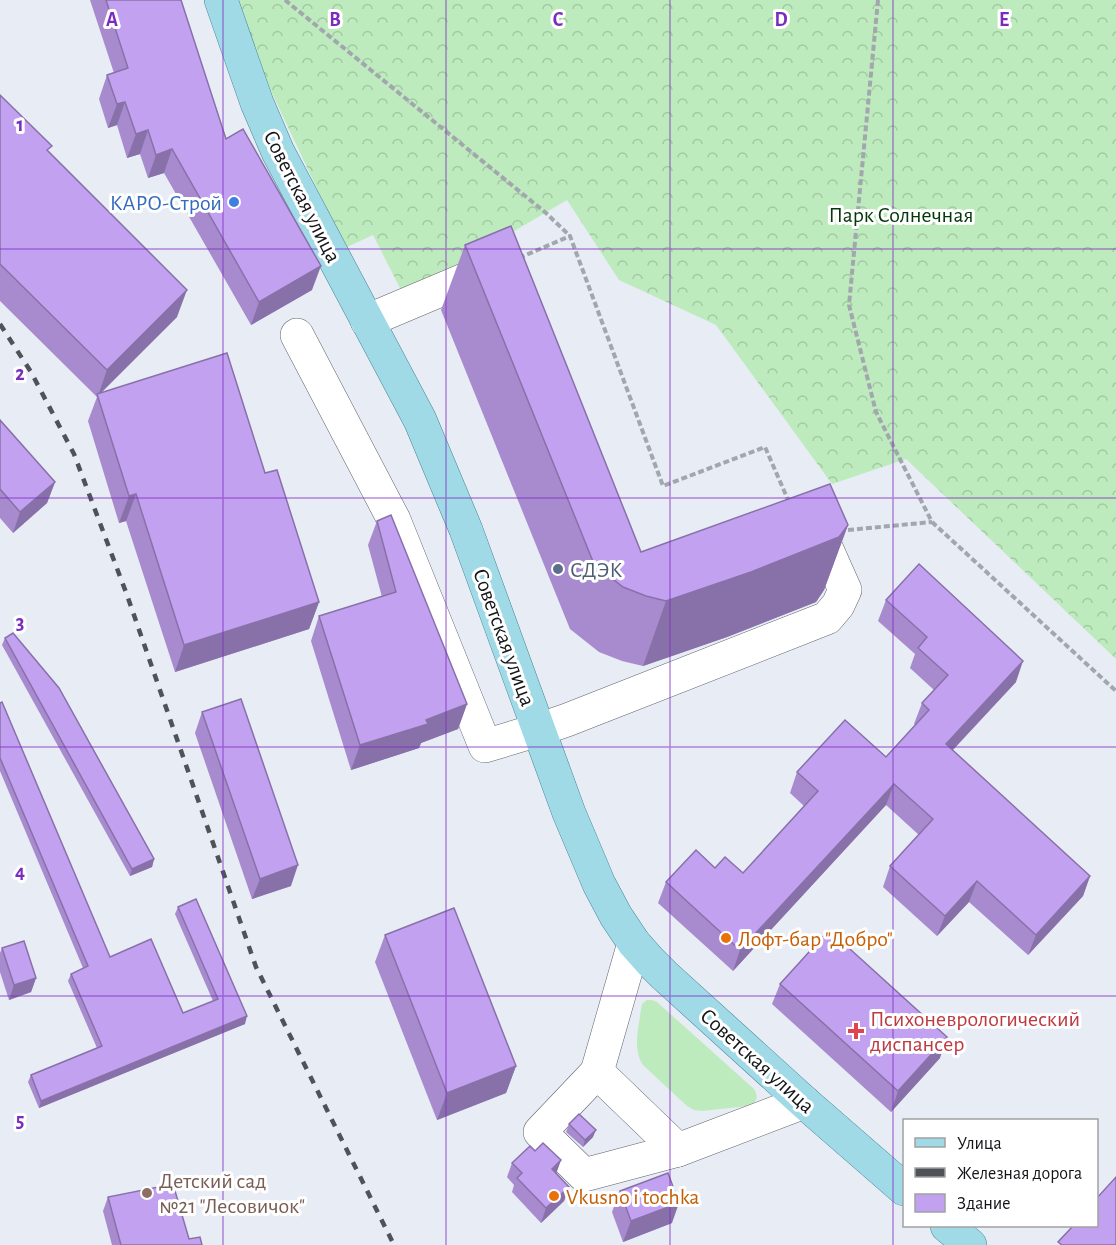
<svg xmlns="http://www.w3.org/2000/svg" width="1116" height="1245" font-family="'Alegreya Sans',sans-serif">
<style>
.grass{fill:#beebbd}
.forest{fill:url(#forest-crowns)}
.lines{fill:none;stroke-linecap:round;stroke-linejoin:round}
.minor-casing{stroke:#60646b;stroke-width:34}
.major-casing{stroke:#468594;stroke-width:34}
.path{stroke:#a2a6ad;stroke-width:4;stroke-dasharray:6 3;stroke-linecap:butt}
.minor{stroke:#fff;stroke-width:33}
.major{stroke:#a0dae7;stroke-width:33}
.rail{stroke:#4f5257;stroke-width:4.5;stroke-dasharray:8 8;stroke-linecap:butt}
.wall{fill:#a88acf}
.shaded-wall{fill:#8871a9}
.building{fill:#c3a1f1;stroke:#8871a9;stroke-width:1.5}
.grid{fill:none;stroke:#7b2cbf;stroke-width:1.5;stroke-opacity:0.55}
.shop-dot{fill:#3f7fe0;stroke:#fff;stroke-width:2}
.service-dot{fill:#5c6f8a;stroke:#fff;stroke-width:2}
.food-dot{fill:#e8710a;stroke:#fff;stroke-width:2}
.health-dot{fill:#e0444e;stroke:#fff;stroke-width:2}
.education-dot{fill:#8d6e63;stroke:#fff;stroke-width:2}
.labels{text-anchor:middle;stroke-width:6;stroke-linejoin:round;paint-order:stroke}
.street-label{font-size:22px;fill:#131518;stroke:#fff}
.shop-label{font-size:22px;fill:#366cbe;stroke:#fff;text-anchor:end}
.park-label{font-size:22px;fill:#05370b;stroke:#fff}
.service-label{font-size:22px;fill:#4e5e75;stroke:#fff;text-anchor:start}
.food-label{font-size:22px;fill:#c56008;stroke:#fff;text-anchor:start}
.health-label{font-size:22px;fill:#be3a42;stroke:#fff;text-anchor:start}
.education-label{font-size:22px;fill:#785e54;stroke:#fff;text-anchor:start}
.grid-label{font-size:20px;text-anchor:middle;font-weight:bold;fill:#7b2cbf;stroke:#fff;stroke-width:6;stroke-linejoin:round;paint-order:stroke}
</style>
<defs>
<pattern id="forest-crowns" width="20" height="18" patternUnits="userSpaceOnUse" patternTransform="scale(1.5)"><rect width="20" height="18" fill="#beebbd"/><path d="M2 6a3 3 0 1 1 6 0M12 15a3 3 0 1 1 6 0" fill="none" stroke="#a2c9a2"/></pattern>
</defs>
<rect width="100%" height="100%" fill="#e7ecf5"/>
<path class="grass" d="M647,1000H652L657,1002L754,1089C759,1097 757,1103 748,1106L702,1111L694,1110L687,1106L643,1065C632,1049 639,1027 641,1009L642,1004Z"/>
<path class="forest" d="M239,0H1116V659L906,459L832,484L716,325L619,280L567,200L404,296L373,235L345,248L264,76Z"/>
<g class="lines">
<defs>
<g id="minor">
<path d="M367,321L490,269"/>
<path d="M297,335L394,520L485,746L538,730L567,720L827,618L838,605L845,590L816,525"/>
<path d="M634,943L597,1072L678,1150L804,1102"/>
<path d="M597,1072L540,1132L584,1175L678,1150"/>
</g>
<g id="major">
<path d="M221,0L257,103L278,152L420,420L466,530L569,813L599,884L616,916L634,943L650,961L664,975L804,1102L904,1189"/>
<path d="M947,1226L970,1245"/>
</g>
</defs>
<use href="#minor" class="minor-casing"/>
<use href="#major" class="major-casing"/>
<g class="path">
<path d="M285,0L546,213L570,236"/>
<path d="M878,0L849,305L876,412L932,522L1116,691"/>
<path d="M519,258L570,236L663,486L765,447L789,502"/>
<path d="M848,530L932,522"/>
</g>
<use href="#minor" class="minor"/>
<use href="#major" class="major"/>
<path class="rail" d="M0,324L31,372L74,454L127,595L256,967L394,1245"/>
</g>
<g class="wall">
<path d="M90,0H181L226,139L312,290L251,325L164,173L148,178L140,154L127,158L117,125L108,128L99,99L107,75L114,73Z"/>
<path d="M0,95L49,152L177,317L100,393L265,473L319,602L309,629L175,672L126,521L119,523L88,421L97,397L0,301Z"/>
<path d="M465,245L641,552L848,525L824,590L816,602L727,637L643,666L622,661L599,652L570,629L441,310Z"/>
<path d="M0,420L55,482L47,503L13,533L0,518Z"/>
<path d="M377,521L467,704L458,729L421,743L419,748L351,770L311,641L319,616L382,597L368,545Z"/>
<path d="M886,600L1016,682L952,750L1090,876L1083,896L1028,955L969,902L937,936L883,887L890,866L919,835L886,805L733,971L658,903L666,882L715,868L743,873L804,806L790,793L797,772L886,757L915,725L914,724L922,703L934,690L910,668L915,654L878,621Z"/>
<path d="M5,638L154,859L152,867L130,876L2,645Z"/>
<path d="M0,703L110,957L183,1013L213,1001L175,914L178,907L245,1024L39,1108L28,1082L31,1075L97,1048L68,981L71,974L83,968L0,771Z"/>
<path d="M202,712L291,886L252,899L195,733Z"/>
<path d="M385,935L516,1066L506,1093L437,1120L375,962Z"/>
<path d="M2,948L36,978L31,992L9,1000L0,972V953Z"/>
<path d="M780,984L940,1058L891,1112L772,1004Z"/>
<path d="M569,1124L593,1137L583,1147L566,1132Z"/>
<path d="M535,1151L561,1160L556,1173L569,1187L564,1201L541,1223L512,1192L514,1185L507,1177L512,1163Z"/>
<path d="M620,1191L672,1223L623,1242L612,1212Z"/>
<path d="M108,1197L189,1239L202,1245H112L103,1211Z"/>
</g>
<g class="shaded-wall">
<path d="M125,102L117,125L108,128L117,104Z"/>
<path d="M148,130L140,154L127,158L136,134Z"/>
<path d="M172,149L164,173L148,178L156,155Z"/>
<path d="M321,266L312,290L251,325L259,302Z"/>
<path d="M187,290L177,317L98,396L107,370Z"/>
<path d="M55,482L47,503L13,533L20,512Z"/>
<path d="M136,494L126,521L119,523L129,496Z"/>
<path d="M848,525L824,590L816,602L727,637L643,666L666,601Z"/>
<path d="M319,602L309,629L175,672L184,645Z"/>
<path d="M1023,661L1016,682L939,765L946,744Z"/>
<path d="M467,704L458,729L421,743L419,748L351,770L360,745Z"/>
<path d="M894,784L886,805L733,971L740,950Z"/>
<path d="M154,859L152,867L130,876L132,869Z"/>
<path d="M298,865L291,886L252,899L260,879Z"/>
<path d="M1090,876L1083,896L1028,955L1036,935Z"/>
<path d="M977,881L969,902L937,936L945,916Z"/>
<path d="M36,978L31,992L9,1000L14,985Z"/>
<path d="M247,1016L245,1024L39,1108L41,1101Z"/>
<path d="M947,1037L940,1058L891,1112L898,1091Z"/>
<path d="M516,1066L506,1093L437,1120L447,1093Z"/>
<path d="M596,1130L593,1137L583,1147L585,1140Z"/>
<path d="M561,1160L556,1174L552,1169Z"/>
<path d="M569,1187L564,1201L541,1223L546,1208Z"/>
<path d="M679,1203L672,1223L623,1242L631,1221Z"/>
</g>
<g class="building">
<path d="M106,0H181L226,139L243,129L321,266L259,302L172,149L156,155L148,130L136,134L125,102L117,104L107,75L128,68Z"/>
<path d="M0,95L52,146L47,150L187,290L107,370L0,264Z"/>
<path d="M511,226L641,552L830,484L848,525L839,537L751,572L666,601L646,596L623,587L594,564L465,245Z"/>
<path d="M227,353L265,473L277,470L319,602L184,645L136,494L129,496L97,394Z"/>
<path d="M0,420L55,482L20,512L0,489Z"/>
<path d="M391,515L467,704L426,720L428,724L360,745L319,616L396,592L377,521Z"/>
<path d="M919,564L1023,661L946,744L1090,876L1036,935L977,881L945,916L890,866L933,819L894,784L740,950L666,882L696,850L715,868L725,857L743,873L818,791L797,772L845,720L886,757L929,710L922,703L948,675L918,648L927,637L886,600Z"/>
<path d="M13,633L59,688L154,859L132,869L5,638Z"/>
<path d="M241,699L298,865L260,879L202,712Z"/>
<path d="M2,702L110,957L151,939L183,1013L218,999L178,907L196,899L247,1016L41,1101L31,1075L102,1046L71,974L88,966L0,758V703Z"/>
<path d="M454,908L516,1066L447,1093L385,935Z"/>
<path d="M829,930L947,1037L898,1091L780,984Z"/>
<path d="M24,941L36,978L14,985L2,948Z"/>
<path d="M579,1114L596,1130L585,1140L569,1124Z"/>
<path d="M543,1143L561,1160L552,1169L569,1187L546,1208L517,1178L522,1173L512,1163L530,1146L535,1151Z"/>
<path d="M668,1173L679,1203L631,1221L620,1191Z"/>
<path d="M1116,1177V1245H1062L1058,1242L1073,1226H1096V1199Z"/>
<path d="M173,1184L189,1239L200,1237L202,1245H121L108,1197Z"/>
</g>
<path class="grid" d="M223,0V1245M446,0V1245M670,0V1245M893,0V1245M0,249H1116M0,498H1116M0,747H1116M0,996H1116"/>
<circle class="shop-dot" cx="234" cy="202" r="6"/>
<circle class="service-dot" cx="558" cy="569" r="6"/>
<g class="food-dot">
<circle cx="726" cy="938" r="6"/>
<circle cx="554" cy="1196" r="6"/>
</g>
<path class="health-dot" d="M853 1022h6v6h6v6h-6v6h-6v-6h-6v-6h6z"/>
<circle class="education-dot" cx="147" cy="1193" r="6"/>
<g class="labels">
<g class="street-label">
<text transform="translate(303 196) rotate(63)" y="8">Советская улица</text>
<text transform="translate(505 637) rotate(70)" y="8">Советская улица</text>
<text transform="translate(758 1060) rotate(42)" y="8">Советская улица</text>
</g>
<g class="shop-label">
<text x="222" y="210">КАРО-Строй</text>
</g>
<g class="park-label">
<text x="901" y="222">Парк Солнечная</text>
</g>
<g class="service-label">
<text x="570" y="577">СДЭК</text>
</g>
<g class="food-label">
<text x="738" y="946">Лофт-бар "Добро"</text>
<text x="566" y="1204">Vkusno i tochka</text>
</g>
<g class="health-label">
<text x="870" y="1026">Психоневрологический<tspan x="870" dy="25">диспансер</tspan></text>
</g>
<g class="education-label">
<text x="159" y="1188">Детский сад<tspan x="159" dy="25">№21 "Лесовичок"</tspan></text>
</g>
</g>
<g class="grid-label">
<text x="112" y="26">A</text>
<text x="335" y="26">B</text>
<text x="558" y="26">C</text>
<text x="781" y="26">D</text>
<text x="1004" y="26">E</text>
<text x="20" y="131">1</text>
<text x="20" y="380">2</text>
<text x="20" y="629">3</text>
<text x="20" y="878">4</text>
<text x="20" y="1127">5</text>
</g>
<rect x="903" y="1119" width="195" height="108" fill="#ffffff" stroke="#a1a1a3" stroke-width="1.5"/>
<rect x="915" y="1138" width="30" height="9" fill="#a0dae7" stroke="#a1a1a3" stroke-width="1.5"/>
<text x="957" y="1149" font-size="18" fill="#131518">Улица</text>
<rect x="915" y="1168" width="30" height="9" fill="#4f5257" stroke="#a1a1a3" stroke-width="1.5"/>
<text x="957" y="1179" font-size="18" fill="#131518">Железная дорога</text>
<rect x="915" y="1194" width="30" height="18" fill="#c3a1f1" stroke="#a1a1a3" stroke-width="1.5"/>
<text x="957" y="1209" font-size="18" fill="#131518">Здание</text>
</svg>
